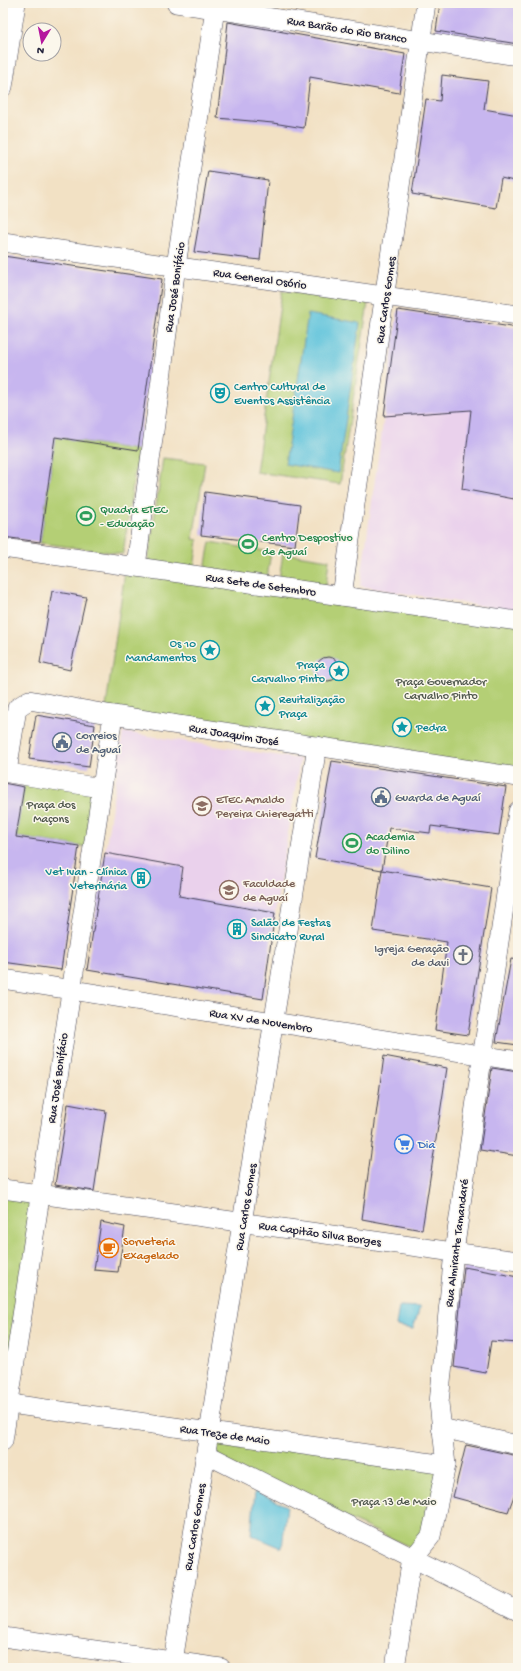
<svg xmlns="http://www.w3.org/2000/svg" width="521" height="1671" font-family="'Gochi Hand',sans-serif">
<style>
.built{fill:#ead1ec}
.green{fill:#b4cf75;stroke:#6b7858}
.water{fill:#5ec3db;stroke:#40728b}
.building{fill:#c7b6ef}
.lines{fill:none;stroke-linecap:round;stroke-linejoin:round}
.minor-casing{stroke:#413f50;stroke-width:20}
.minor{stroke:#fff;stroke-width:19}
.labels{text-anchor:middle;stroke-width:3;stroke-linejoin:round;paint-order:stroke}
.street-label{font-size:12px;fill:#22223b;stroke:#fbf7ec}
.culture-label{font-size:12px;fill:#0d838f;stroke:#fbf7ec;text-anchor:start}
.leisure-label{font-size:12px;fill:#27864d;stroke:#fbf7ec;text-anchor:start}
.park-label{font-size:12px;fill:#4e564c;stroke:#fbf7ec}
.service-label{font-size:12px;fill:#4e5e75;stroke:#fbf7ec;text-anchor:start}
.education-label{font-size:12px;fill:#785e54;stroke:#fbf7ec;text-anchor:start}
.worship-label{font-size:12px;fill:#5b616d;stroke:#fbf7ec;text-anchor:end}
.shop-label{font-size:12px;fill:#366cbe;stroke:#fbf7ec;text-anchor:start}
.food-label{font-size:12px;fill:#c56008;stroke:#fbf7ec;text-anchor:start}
</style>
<rect width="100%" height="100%" fill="#fbf7ec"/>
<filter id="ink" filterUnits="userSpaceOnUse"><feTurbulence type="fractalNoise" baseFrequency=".025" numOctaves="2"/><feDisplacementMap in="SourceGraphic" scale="8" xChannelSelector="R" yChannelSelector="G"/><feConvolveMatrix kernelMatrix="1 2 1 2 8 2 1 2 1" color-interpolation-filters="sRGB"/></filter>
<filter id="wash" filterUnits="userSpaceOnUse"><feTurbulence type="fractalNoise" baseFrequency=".012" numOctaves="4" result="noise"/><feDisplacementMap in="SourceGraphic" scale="16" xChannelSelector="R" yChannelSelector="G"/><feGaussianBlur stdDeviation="0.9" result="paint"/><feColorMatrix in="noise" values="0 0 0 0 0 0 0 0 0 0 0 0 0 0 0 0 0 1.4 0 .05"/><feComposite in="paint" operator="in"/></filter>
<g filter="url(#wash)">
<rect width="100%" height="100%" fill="#f2e1c4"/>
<g class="built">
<path d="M460,410H518V612L360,586L384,416Z"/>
<path d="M123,732L300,759L275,913L179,896L183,867L105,853Z"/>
</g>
<g class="green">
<path d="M282,291L368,303L340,484L256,472Z"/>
<path d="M55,437L138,450L123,554L40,543Z"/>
<path d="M163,458L205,463L193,539L198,540L194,568L148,561Z"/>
<path d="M210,542L271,552L267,578L205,569Z"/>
<path d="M283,553L329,560L326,586L279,580Z"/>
<path d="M126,564L518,621V777L105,714Z"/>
<path d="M25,776L101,788L92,848L16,837Z"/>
<path d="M3,1189L40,1194L3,1403Z"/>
<path d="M209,1432L446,1465L419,1551L206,1454Z"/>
</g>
<g class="water">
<path d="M308,314L360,323L338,473L285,464Z"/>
<path d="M399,1306L420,1307L413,1329L396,1326Z"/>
<path d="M255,1491L287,1506L282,1548L251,1535Z"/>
</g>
<g id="blocks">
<g class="building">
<path d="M440,3H518V44L436,31Z"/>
<path d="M228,22L405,54L399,93L310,77L304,128L273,123L217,118Z"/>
<path d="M442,75L488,81L484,109L518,115V182L501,178L496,208L412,194L426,99L440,101Z"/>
<path d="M208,171L268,180L260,260L194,252Z"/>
<path d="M3,256L162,279L138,450L55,437L40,542L3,537Z"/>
<path d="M398,310L518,328V476L514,499L462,489L471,410L384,416Z"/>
<path d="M205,492L300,505L295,546L201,535Z"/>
<path d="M52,591L86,597L70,670L40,663Z"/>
<circle cx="328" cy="669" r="12"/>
<path d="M36,715L95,725L89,767L29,759Z"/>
<path d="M332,761L506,787L499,835L431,826L430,833L389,828L382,870L315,858Z"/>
<path d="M3,783L24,787L16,837L79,846L61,970L3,962Z"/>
<path d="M105,853L183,867L179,896L275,913L263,999L87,970Z"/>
<path d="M382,870L491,888L468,1035L435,1030L447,942L373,931Z"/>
<path d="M511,959L518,960V1045L496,1042Z"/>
<path d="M384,1056L447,1068L422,1230L362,1219Z"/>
<path d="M492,1068L518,1072V1156L480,1150Z"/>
<path d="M68,1104L106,1111L94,1191L55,1185Z"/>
<path d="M101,1222L125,1227L118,1272L94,1270Z"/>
<path d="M464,1267L518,1277V1343L491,1341L486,1373L454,1367Z"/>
<path d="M466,1445L518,1456V1485L508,1512L453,1497Z"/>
</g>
</g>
</g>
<g filter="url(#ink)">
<use href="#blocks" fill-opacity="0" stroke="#413f50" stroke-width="1"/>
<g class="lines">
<defs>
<g id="minor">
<path d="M176,3L518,56"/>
<path d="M3,87L16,3"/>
<path d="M3,242L518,315"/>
<path d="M3,548L518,621"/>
<path d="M136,566L176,266L215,9"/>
<path d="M342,596L426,3"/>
<path d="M3,772L101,788"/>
<path d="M7,772L17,708L29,700L113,715L518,777"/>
<path d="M3,979L518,1061"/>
<path d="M3,1189L518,1261"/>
<path d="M3,1403L446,1465"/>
<path d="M441,1428L518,1445"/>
<path d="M3,1441L113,715"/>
<path d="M206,1454L518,1611"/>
<path d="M3,1637L221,1668"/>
<path d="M172,1668L317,746"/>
<path d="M395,1668L412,1557L419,1551L431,1536L446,1465L439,1403L454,1252L518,811"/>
</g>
</defs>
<use href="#minor" class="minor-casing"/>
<use href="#minor" class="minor"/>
</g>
</g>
<defs>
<symbol id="theatre-ring" viewBox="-11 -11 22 22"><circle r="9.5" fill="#fbf7ec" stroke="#0f9aa8" stroke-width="1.5"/><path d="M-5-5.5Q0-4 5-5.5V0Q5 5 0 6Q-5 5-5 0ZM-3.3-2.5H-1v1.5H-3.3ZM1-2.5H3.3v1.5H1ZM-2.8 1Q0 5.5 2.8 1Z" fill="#0f9aa8"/></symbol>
<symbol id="stadium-ring" viewBox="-11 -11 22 22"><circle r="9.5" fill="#fbf7ec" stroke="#2e9e5b" stroke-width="1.5"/><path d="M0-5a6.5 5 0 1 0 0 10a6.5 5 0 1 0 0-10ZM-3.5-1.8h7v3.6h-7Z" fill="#2e9e5b"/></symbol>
<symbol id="sight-ring" viewBox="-11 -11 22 22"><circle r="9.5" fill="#fbf7ec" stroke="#0f9aa8" stroke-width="1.5"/><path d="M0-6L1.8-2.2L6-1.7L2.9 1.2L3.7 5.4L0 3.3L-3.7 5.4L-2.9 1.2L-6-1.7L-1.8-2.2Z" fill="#0f9aa8"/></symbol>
<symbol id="civic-ring" viewBox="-11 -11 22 22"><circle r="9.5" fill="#fbf7ec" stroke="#5c6f8a" stroke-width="1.5"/><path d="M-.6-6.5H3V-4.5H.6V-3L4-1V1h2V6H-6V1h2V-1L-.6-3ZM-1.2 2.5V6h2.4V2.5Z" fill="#5c6f8a"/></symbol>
<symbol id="university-ring" viewBox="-11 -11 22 22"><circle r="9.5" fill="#fbf7ec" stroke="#8d6e63" stroke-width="1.5"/><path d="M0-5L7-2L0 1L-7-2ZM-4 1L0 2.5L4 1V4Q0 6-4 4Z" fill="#8d6e63"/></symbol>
<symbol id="building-ring" viewBox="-11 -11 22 22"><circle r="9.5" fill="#fbf7ec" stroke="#0f9aa8" stroke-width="1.5"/><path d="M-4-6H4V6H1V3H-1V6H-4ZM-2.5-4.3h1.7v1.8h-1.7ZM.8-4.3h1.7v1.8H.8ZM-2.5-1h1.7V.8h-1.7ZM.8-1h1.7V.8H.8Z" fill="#0f9aa8"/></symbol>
<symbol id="church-ring" viewBox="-11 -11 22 22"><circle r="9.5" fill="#fbf7ec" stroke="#6b7280" stroke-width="1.5"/><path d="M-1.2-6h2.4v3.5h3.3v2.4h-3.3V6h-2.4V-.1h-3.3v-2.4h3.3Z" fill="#6b7280"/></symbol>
<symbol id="supermarket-ring" viewBox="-11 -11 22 22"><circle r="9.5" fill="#fbf7ec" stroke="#3f7fe0" stroke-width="1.5"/><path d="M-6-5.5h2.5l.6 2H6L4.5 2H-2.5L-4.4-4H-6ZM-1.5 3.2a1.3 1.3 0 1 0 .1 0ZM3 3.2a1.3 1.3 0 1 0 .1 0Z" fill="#3f7fe0"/></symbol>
<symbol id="cafe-ring" viewBox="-11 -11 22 22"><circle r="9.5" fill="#fbf7ec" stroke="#e8710a" stroke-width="1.5"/><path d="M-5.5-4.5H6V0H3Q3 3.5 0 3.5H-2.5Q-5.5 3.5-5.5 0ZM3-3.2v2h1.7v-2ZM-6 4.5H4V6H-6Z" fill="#e8710a"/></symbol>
</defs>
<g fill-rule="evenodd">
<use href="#theatre-ring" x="209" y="382" width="22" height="22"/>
<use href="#stadium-ring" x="75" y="505" width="22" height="22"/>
<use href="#stadium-ring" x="237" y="533" width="22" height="22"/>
<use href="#sight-ring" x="199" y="639" width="22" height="22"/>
<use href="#sight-ring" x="328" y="660" width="22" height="22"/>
<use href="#sight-ring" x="254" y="695" width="22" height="22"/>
<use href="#sight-ring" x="391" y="716" width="22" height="22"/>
<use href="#civic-ring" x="51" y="731" width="22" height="22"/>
<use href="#civic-ring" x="370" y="786" width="22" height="22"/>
<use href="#university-ring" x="191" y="795" width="22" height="22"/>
<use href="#stadium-ring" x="341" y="832" width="22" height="22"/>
<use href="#building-ring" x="130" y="867" width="22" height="22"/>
<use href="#university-ring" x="218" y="879" width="22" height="22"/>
<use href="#building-ring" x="226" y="918" width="22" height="22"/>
<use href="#church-ring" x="452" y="944" width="22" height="22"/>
<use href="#supermarket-ring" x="393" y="1133" width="22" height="22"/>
<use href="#cafe-ring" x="98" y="1237" width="22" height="22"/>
</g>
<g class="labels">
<g class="street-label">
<text transform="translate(347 29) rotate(9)" y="4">Rua Barão do Rio Branco</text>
<text transform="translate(260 278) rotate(8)" y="4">Rua General Osório</text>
<text transform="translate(174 287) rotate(-82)" y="4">Rua José Bonifácio</text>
<text transform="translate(385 300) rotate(-82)" y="4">Rua Carlos Gomes</text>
<text transform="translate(261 584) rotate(8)" y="4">Rua Sete de Setembro</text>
<text transform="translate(234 734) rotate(9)" y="4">Rua Joaquim José</text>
<text transform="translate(261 1020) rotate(9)" y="4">Rua XV de Novembro</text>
<text transform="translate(57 1078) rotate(-82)" y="4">Rua José Bonifácio</text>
<text transform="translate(245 1207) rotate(-81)" y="4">Rua Carlos Gomes</text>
<text transform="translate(320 1233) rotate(8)" y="4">Rua Capitão Silva Borges</text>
<text transform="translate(456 1243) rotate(-83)" y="4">Rua Almirante Tamandaré</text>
<text transform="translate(225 1434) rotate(8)" y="4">Rua Treze de Maio</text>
<text transform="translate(194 1527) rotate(-81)" y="4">Rua Carlos Gomes</text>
</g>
<g class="culture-label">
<text x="234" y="390">Centro Cultural de<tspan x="234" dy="14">Eventos Assistência</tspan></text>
<text x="196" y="647" text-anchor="end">Os 10<tspan x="196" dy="14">Mandamentos</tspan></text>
<text x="325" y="668" text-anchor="end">Praça<tspan x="325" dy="14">Carvalho Pinto</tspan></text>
<text x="279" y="703">Revitalização<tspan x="279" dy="14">Praça</tspan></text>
<text x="416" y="731">Pedra</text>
<text x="127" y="875" text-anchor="end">Vet Ivan - Clínica<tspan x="127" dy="14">Veterinária</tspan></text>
<text x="251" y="926">Salão de Festas<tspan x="251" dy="14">Sindicato Rural</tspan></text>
</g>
<g class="leisure-label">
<text x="100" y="513">Quadra ETEC<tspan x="100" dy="14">- Educação</tspan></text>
<text x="262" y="541">Centro Despostivo<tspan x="262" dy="14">de Aguaí</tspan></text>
<text x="366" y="840">Academia<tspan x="366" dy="14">do Dilino</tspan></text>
</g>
<g class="park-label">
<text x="441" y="685">Praça Governador<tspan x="441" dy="14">Carvalho Pinto</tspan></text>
<text x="51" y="808">Praça dos<tspan x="51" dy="14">Maçons</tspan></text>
<text x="394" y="1505">Praça 13 de Maio</text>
</g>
<g class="service-label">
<text x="76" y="739">Correios<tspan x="76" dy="14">de Aguaí</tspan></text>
<text x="395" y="801">Guarda de Aguaí</text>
</g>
<g class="education-label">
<text x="216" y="803">ETEC Arnaldo<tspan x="216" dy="14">Pereira Chieregatti</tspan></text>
<text x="243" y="887">Faculdade<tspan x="243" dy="14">de Aguaí</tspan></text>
</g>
<g class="worship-label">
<text x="449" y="952">Igreja Geração<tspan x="449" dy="14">de davi</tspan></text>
</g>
<g class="shop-label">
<text x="418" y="1148">Dia</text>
</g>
<g class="food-label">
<text x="123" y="1245">Sorveteria<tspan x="123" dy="14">Exagelado</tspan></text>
</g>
</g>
<rect width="521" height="1671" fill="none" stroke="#fbf7ec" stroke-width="16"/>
<g transform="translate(42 42) rotate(190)"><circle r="19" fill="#fbf7ec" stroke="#a4a2a5"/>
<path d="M0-3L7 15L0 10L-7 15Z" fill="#b5179e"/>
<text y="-6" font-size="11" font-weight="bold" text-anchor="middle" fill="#22223b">N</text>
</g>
</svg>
